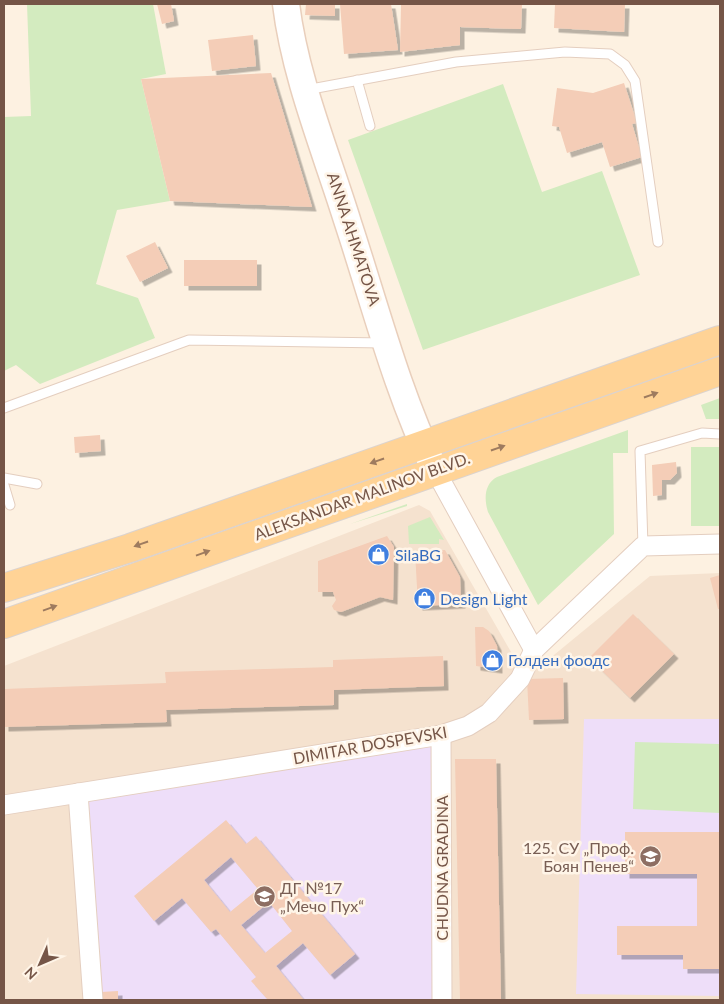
<svg xmlns="http://www.w3.org/2000/svg" width="724" height="1004" font-family="Lato,sans-serif">
<style>
.residential{fill:#f5e2cf}
.education{fill:#eedef9}
.green{fill:#d3ebbf}
.building{fill:#f4cdb7;fill-rule:evenodd;filter:url(#shadow)}
.lines{fill:none;stroke-linecap:round;stroke-linejoin:round}
.lane-casing{stroke:#e4cebf;stroke-width:11}
.street-casing{stroke:#e4cebf;stroke-width:21}
.secondary-casing{stroke:#e9cfbc;stroke-width:29}
.primary-casing{stroke:#dbd3cf;stroke-width:30}
.lane{stroke:#fff;stroke-width:9}
.street{stroke:#fff;stroke-width:19}
.secondary{stroke:#fff;stroke-width:26}
.primary{stroke:#ffd396;stroke-width:28}
.oneway{fill:#9e7b5f}
.labels{text-anchor:middle;stroke-width:5;stroke-linejoin:round;paint-order:stroke}
.street-label{font-size:16px;fill:#755547;stroke:#fff5e8}
.shop-label{font-size:16px;fill:#366cbe;stroke:#fff5e8;text-anchor:start}
.education-label{font-size:16px;fill:#785e54;stroke:#fff5e8;text-anchor:end}
</style>
<defs>
<filter id="shadow"><feDropShadow dx="4.5" dy="4.5" stdDeviation="0" flood-color="#0004"/></filter>
</defs>
<rect width="100%" height="100%" fill="#fdf1e1"/>
<path class="residential" d="M419,505L430,511L526,678L650,576L720,573V1000H4V666Z"/>
<g class="education">
<path d="M584,719H720V996L576,994Z"/>
<path d="M441,735L442,1000H93L78,793Z"/>
</g>
<g class="green">
<path d="M27,4H153L166,74L141,79L170,201L117,210L96,284L138,298L155,338L40,384L16,365L4,371V117L31,116Z"/>
<path d="M503,84L542,192L602,171L640,275L423,350L348,140Z"/>
<path d="M720,398V419H706L701,405Z"/>
<path d="M628,430V453H613L614,534L538,605L488,512C484,499 484,484 497,477Z"/>
<rect x="691" y="447" width="29" height="79"/>
<path d="M407,504V506L350,524Z"/>
<path d="M430,517L444,540L439,539V544H409L408,526Z"/>
<path d="M635,742L720,744V813L633,809Z"/>
</g>
<g class="building">
<path d="M157,4H171L174,21L162,24Z"/>
<path d="M306,4H335V16L305,15Z"/>
<path d="M340,4H391L398,50L344,54Z"/>
<path d="M401,4H522L521,29L460,27V45L400,52Z"/>
<path d="M555,4H625L624,32L554,28Z"/>
<path d="M253,35L256,66L212,71L208,40Z"/>
<path d="M271,73L312,207L170,201L141,79Z"/>
<path d="M624,83L637,123L632,124L642,157L610,167L602,142L567,153L559,127L552,126L557,88L593,93Z"/>
<path d="M155,242L168,268L140,282L126,256Z"/>
<rect x="184" y="260" width="73" height="26"/>
<path d="M100,435L101,451L75,453L74,437Z"/>
<path d="M676,462L677,473L670,480H662V495L653,496L652,465Z"/>
<path d="M387,536L394,547L393,600L380,597L341,612L334,610L332,606L336,600L333,592H318V561Z"/>
<path d="M445,550L460,577L461,604L418,606L415,551Z"/>
<path d="M720,575V609H718L710,578Z"/>
<path d="M633,614L674,654L630,698L589,658Z"/>
<path d="M475,627H483L489,631L497,646L498,669L476,666Z"/>
<path d="M443,656L444,686L334,690V705L166,710L167,722L4,727V689L166,683L165,672L333,667V660Z"/>
<path d="M563,678L564,719L529,720L527,679Z"/>
<path d="M455,759H496L501,1000H460Z"/>
<path d="M226,820L246,844L256,836L355,954L330,975L303,943L276,966L304,1000H268L251,981L256,977L216,929L211,932L182,898L154,921L134,896ZM231,857L258,889L230,912L204,880ZM269,902L292,931L265,953L241,925Z"/>
<path d="M625,832H720V969H683V955H617V926H697V874H625Z"/>
<path d="M118,991V1000H101V992Z"/>
</g>
<g class="lines">
<defs>
<g id="lane">
<path d="M357,80L370,126"/>
<path d="M306,90L456,62L565,52L610,54L625,65L635,81L658,242"/>
<path d="M4,408L189,340L384,343"/>
<path d="M4,478L37,484"/>
<path d="M4,485L10,505"/>
<path d="M643,546L640,451L702,433L720,434"/>
</g>
<g id="street">
<path d="M435,470L534,650"/>
<path d="M441,735L442,1000"/>
<path d="M78,793L93,1000"/>
<path d="M4,805L441,735L468,726L489,713L520,679L534,650L643,546L720,544"/>
</g>
<path id="secondary" d="M286,4C295,78 326,152 348,223C375,305 397,392 435,470"/>
<g id="primary">
<path d="M4,588L130,548L720,340"/>
<path d="M4,624L720,371"/>
</g>
</defs>
<use href="#lane" class="lane-casing"/>
<use href="#street" class="street-casing"/>
<use href="#secondary" class="secondary-casing"/>
<use href="#primary" class="primary-casing"/>
<use href="#lane" class="lane"/>
<use href="#street" class="street"/>
<use href="#secondary" class="secondary"/>
<use href="#primary" class="primary"/>
</g>
<defs><path id="oneway-solid" d="M-6-.8H1V-3.2L6.5 0L1 3.2V.8H-6Z" transform="scale(1.25)"/></defs>
<g class="oneway">
<use href="#oneway-solid" transform="translate(651 395) rotate(-19)"/>
<use href="#oneway-solid" transform="translate(498 448) rotate(-19)"/>
<use href="#oneway-solid" transform="translate(377 461) rotate(161)"/>
<use href="#oneway-solid" transform="translate(141 544) rotate(161)"/>
<use href="#oneway-solid" transform="translate(203 553) rotate(-20)"/>
<use href="#oneway-solid" transform="translate(50 608) rotate(-20)"/>
</g>
<defs>
<symbol id="shop-disc" viewBox="-11 -11 22 22"><circle r="9.5" fill="#3f7fe0" stroke="#fff5e8"/><path d="M-5-2.5h2.3a2.7 3.5 0 0 1 5.4 0H5L5.5 6h-11ZM-1.5-2.5h3a1.5 2.3 0 0 0-3 0Z" fill="#fff"/></symbol>
<symbol id="school-disc" viewBox="-11 -11 22 22"><circle r="9.5" fill="#8d6e63" stroke="#fff5e8"/><path d="M0-5L7-2L0 1L-7-2ZM-4 1L0 2.5L4 1V4Q0 6-4 4Z" fill="#fff"/></symbol>
</defs>
<g fill-rule="evenodd">
<use href="#shop-disc" x="366" y="542" width="25" height="25"/>
<use href="#shop-disc" x="412" y="586" width="25" height="25"/>
<use href="#shop-disc" x="480" y="648" width="25" height="25"/>
<use href="#school-disc" x="638" y="844" width="25" height="25"/>
<use href="#school-disc" x="252" y="884" width="25" height="25"/>
</g>
<g class="labels">
<g class="street-label">
<text transform="translate(354 239) rotate(72)" y="6">ANNA AHMATOVA</text>
<text transform="translate(362 496) rotate(-20)" y="6">ALEKSANDAR MALINOV BLVD.</text>
<text transform="translate(370 745) rotate(-10)" y="6">DIMITAR DOSPEVSKI</text>
<text transform="translate(442 868) rotate(-90)" y="6">CHUDNA GRADINA</text>
</g>
<g class="shop-label">
<text x="395" y="561">SilaBG</text>
<text x="440" y="605">Design Light</text>
<text x="508" y="666">Голден фоодс</text>
</g>
<g class="education-label">
<text x="634" y="854">125. СУ „Проф.<tspan x="634" dy="18">Боян Пенев“</tspan></text>
<text x="280" y="894" text-anchor="start">ДГ №17<tspan x="280" dy="18">„Мечо Пух“</tspan></text>
</g>
</g>
<rect width="724" height="1004" fill="none" stroke="#755547" stroke-width="10"/>
<g transform="translate(40 964) rotate(225)" stroke="#fff5e8" stroke-width="4" paint-order="stroke">
<path d="M0-4L9 19L0 12L-9 19Z" fill="#755547"/>
<text y="-8" font-size="14" font-weight="bold" text-anchor="middle" fill="#755547">N</text>
</g>
</svg>
